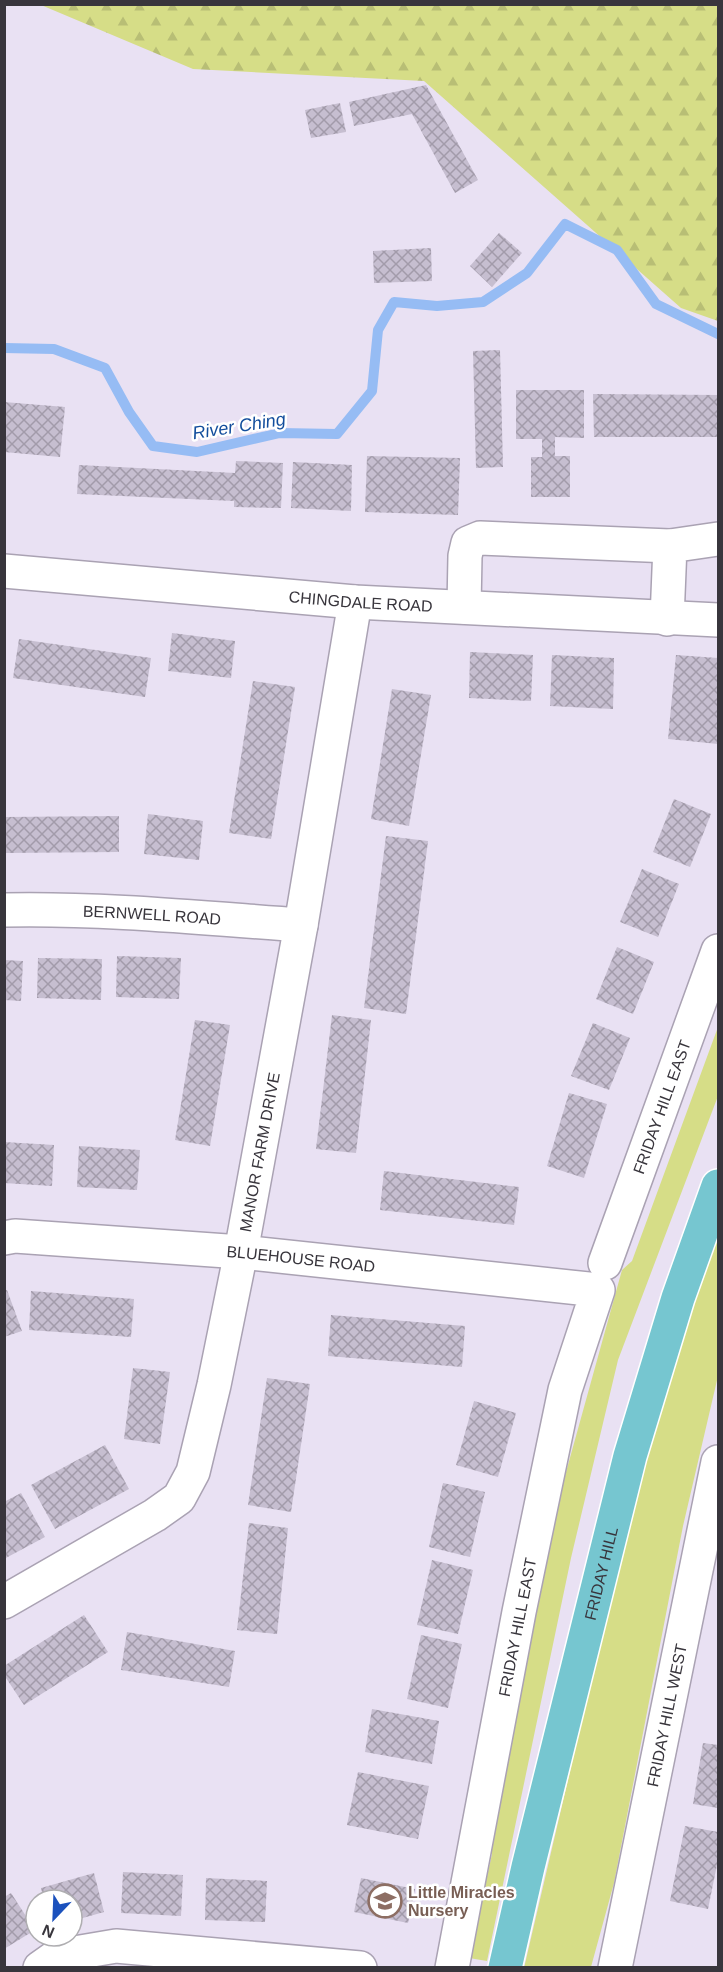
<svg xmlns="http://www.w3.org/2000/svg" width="723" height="1972" font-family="Arial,sans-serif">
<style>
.green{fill:#d6dd87}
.forest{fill:url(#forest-firs)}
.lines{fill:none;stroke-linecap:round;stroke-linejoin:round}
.stream{stroke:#96bcf4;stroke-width:10}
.building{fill:url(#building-cross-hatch)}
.minor-casing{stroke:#aaa2b3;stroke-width:36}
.major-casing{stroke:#fff;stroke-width:36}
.minor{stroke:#fff;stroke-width:33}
.major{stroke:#76c6d0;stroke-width:33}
.labels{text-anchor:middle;stroke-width:5;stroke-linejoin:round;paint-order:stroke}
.street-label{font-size:16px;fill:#38353c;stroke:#fff}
.education-label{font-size:16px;font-weight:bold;fill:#785e54;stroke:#fff;text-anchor:start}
.water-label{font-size:18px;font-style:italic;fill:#124d9c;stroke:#fff}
</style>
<defs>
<pattern id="forest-firs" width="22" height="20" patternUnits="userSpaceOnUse" patternTransform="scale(1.5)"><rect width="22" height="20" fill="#d6dd87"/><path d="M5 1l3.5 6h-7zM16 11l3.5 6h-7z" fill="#b8be75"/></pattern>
<pattern id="building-cross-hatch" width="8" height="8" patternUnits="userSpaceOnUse" patternTransform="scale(1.5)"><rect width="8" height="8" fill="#c6bed0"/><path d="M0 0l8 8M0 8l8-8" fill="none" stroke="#a29baa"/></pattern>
</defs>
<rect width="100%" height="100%" fill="#e9e1f3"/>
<g class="green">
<path d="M718,1027V1096L618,1360L571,1558L487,1961L469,1958L492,1854L489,1852L558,1501L622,1270L632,1261Z"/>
<path d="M718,1219V1376L683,1526L614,1883L591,1967L524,1968L614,1583L686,1309Z"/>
</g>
<path class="forest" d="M41,5H718V321L681,308L424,81L193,69Z"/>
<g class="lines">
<path class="stream" d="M4,348L54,349L105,368L129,412L153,446L197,452L280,433L337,434L372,391L378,330L394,302L437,306L483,302L527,273L565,224L617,250L656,304L718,334"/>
</g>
<g class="building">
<path d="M426,85L478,180L455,193L412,114L354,126L349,102Z"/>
<path d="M340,103L346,132L311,138L305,110Z"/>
<path d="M499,233L522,253L492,287L470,266Z"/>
<path d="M431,248L432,281L374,283L373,251Z"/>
<path d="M500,350L503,467L476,468L473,351Z"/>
<path d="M516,390H584V438L555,437V456H570V497H531V457H542V439H516Z"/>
<path d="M593,394L718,395V437H594Z"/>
<path d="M4,402L65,407L60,457L4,452Z"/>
<path d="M367,456L460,458L458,515L365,512Z"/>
<path d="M236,461L283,463L281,508L234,507V501L77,494L79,465L235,473Z"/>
<path d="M293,462L352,465L351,511L291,508Z"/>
<path d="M172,633L235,641L231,678L168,671Z"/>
<path d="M19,639L151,658L145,697L13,678Z"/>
<path d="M470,652L533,655L531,701L469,698Z"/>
<path d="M552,655L614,658L613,709L550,706Z"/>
<path d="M676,655L718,658V744L668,739Z"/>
<path d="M253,681L295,687L271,839L229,833Z"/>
<path d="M392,689L431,695L409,826L371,819Z"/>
<path d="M674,799L711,814L690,867L653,852Z"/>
<path d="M148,814L203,821L199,860L144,854Z"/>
<path d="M119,816V852L4,853V817Z"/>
<path d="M386,836L428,841L406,1014L364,1008Z"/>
<path d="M642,869L679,884L658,937L620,922Z"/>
<path d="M617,947L654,962L633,1014L596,999Z"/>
<path d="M117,956L181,958L179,999L116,997Z"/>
<path d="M38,958L102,959L101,1000L37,998Z"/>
<path d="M4,960L23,961L21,1001L4,1000Z"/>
<path d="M332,1015L371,1020L356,1153L316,1149Z"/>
<path d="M195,1020L230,1025L210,1146L175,1140Z"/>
<path d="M593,1023L630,1038L609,1090L571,1076Z"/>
<path d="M569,1093L607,1104L584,1178L547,1166Z"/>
<path d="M4,1142L54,1145L52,1186L4,1183Z"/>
<path d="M79,1146L140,1150L137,1190L77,1187Z"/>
<path d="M384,1171L519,1187L514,1225L380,1210Z"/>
<path d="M7,1290L22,1331L4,1337V1291Z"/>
<path d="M31,1291L134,1299L131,1337L29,1330Z"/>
<path d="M331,1315L465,1326L462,1367L328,1356Z"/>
<path d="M133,1368L170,1372L160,1444L124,1439Z"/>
<path d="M267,1378L310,1384L291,1512L248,1505Z"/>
<path d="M474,1401L516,1413L498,1477L456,1465Z"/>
<path d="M105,1445L129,1489L55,1529L31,1485Z"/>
<path d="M443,1483L485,1492L470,1557L429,1547Z"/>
<path d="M21,1493L45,1537L4,1559V1502Z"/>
<path d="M249,1523L288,1528L277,1634L237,1630Z"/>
<path d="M432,1560L473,1570L458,1634L417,1625Z"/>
<path d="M84,1615L108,1652L24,1705L4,1675V1666Z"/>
<path d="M127,1632L235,1651L229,1687L121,1670Z"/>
<path d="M421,1635L462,1644L448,1708L407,1699Z"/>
<path d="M372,1709L439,1721L432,1764L365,1752Z"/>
<path d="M703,1743L718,1745V1808L693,1804Z"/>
<path d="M358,1772L429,1786L418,1839L347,1825Z"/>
<path d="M685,1826L718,1832V1860L708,1909L670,1901Z"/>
<path d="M123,1872L183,1875L181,1916L121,1913Z"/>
<path d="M94,1873L104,1912L72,1921V1900H44L41,1888Z"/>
<path d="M206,1878L267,1881L265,1922L205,1920Z"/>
<path d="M361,1878L415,1889L408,1923L354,1912Z"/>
<path d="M11,1893L35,1930L4,1949V1897Z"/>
</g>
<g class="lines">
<defs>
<g id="minor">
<path id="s1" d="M4,571L355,602L718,620"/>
<path d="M464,607L465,556L468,543L480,538L670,546"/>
<path d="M667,619L670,546L718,539"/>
<path id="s2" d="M4,910C103,908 203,918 301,925"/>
<path id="s3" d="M4,1238L15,1236L241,1252L598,1290L565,1390L519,1612L452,1968"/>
<path id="s4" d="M605,1263L718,951"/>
<path id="s5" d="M4,1602L155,1515L179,1498L193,1472L214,1385L241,1252L301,925L355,602"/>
<path d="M40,1968L57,1956L116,1946L360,1968"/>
<path id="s6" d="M615,1968L718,1462"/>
</g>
<g id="major">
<path id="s7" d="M505,1968L528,1867L630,1456L678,1298L718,1186"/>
</g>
</defs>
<use href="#minor" class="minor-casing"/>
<use href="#major" class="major-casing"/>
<use href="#minor" class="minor"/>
<use href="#major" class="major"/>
</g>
<defs>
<symbol id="school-ring" viewBox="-11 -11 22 22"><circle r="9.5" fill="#fff" stroke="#8d6e63" stroke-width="1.5"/><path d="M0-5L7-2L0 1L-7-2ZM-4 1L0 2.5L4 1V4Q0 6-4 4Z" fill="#8d6e63"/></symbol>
</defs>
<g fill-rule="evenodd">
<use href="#school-ring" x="366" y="1882" width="38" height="38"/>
</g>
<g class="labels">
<g class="street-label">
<text dy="6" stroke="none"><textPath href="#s1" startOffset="358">CHINGDALE ROAD</textPath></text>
<text dy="6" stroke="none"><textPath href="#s2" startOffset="148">BERNWELL ROAD</textPath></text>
<text dy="6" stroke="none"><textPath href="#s4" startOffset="166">FRIDAY HILL EAST</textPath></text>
<text dy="6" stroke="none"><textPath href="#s5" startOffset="560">MANOR FARM DRIVE</textPath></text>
<text dy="6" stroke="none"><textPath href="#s3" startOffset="298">BLUEHOUSE ROAD</textPath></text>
<text dy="6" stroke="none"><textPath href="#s7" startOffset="406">FRIDAY HILL</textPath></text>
<text transform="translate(517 1627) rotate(-79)" y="6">FRIDAY HILL EAST</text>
<text dy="6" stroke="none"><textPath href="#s6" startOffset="258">FRIDAY HILL WEST</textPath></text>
</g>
<g class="education-label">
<text x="408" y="1898">Little Miracles<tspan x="408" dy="18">Nursery</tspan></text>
</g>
<g class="water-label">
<text transform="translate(239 426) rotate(-9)" y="6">River Ching</text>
</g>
</g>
<rect width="723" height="1972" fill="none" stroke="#38353c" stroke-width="12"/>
<g transform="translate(54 1918) rotate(203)"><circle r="28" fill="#ffffff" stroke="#afaeb1" stroke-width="1.5"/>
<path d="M0-4.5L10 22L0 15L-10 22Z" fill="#1b51bd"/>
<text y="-9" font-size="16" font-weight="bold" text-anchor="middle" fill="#38353c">N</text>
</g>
</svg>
